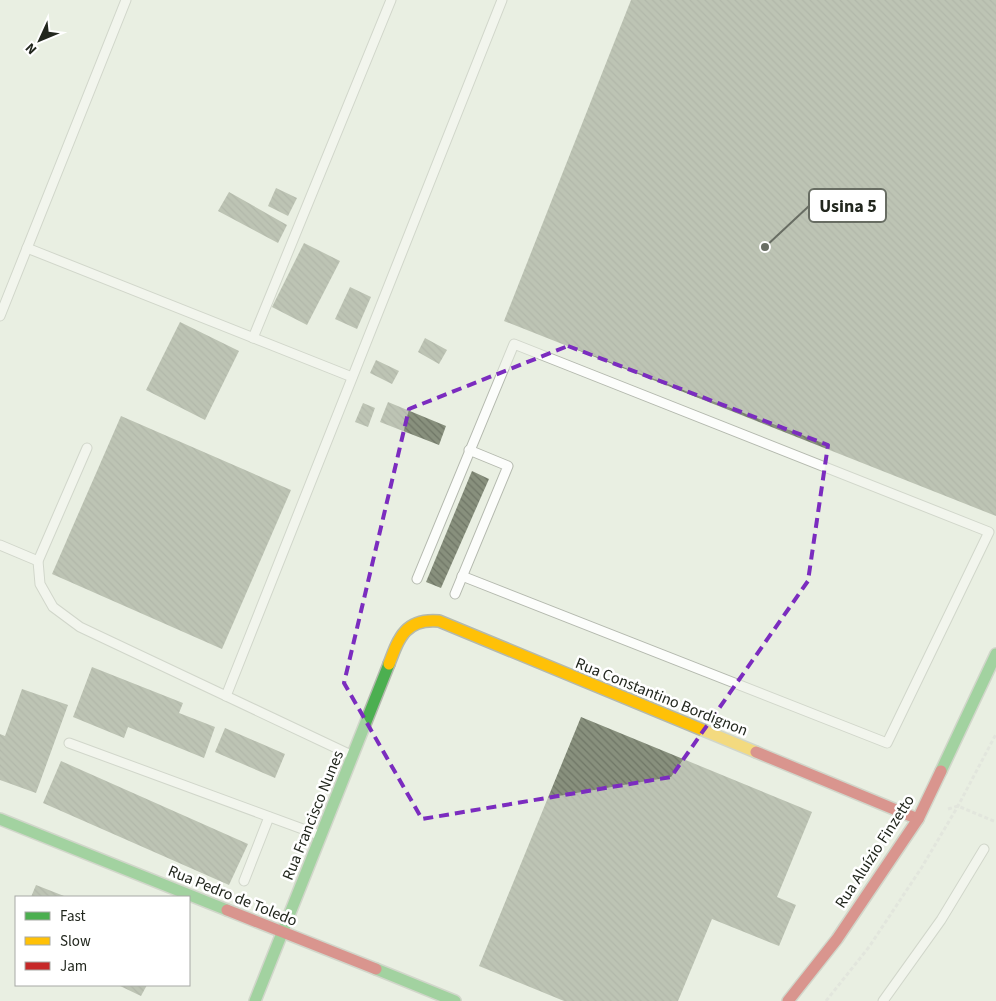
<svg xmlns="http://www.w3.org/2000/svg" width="996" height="1001" font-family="'Source Sans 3',sans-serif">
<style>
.building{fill:url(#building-back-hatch)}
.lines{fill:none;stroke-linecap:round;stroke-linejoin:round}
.lane-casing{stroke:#b4b9ae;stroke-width:11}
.fast-casing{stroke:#b4b9ae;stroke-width:14}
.slow-casing{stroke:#b4b9ae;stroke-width:14}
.jam-casing{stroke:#b4b9ae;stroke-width:14}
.path{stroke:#dadbd7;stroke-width:3;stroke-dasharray:4 2.5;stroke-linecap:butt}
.lane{stroke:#fcfdfb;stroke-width:9}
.fast{stroke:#4caf50;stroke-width:11}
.slow{stroke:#ffc107;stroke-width:11}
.jam{stroke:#c62828;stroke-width:11}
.marked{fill:none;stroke:#7b2cbf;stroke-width:4;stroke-dasharray:10 6;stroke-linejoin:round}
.labels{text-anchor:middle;stroke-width:5;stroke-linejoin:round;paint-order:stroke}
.street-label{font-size:16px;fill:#22271e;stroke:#fff}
.leader{fill:none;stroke:#686d63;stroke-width:2}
.callout-dot{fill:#686d63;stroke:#fff;stroke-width:2}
.callout{fill:#fff;stroke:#686d63;stroke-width:2}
.callout-label{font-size:18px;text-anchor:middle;font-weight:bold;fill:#22271e}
</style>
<defs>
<pattern id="building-back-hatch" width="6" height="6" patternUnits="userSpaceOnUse" patternTransform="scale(1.25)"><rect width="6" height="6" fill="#88907d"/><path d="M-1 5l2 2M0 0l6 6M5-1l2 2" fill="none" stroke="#6f7666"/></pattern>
</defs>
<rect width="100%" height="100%" fill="#e9efe2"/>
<g class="building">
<path d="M631,0H996V516L504,321Z"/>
<path d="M276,188L297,198L288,216L268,206Z"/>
<path d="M229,192L287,225L278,243L218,211Z"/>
<path d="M304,243L340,261L307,325L272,307Z"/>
<path d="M350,287L371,297L357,329L335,319Z"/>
<path d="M180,322L239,351L205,420L146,390Z"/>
<path d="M425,338L447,350L439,364L418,352Z"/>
<path d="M376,360L399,371L392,384L370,373Z"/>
<path d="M388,402L446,426L439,445L380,422Z"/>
<path d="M363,403L375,408L368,427L355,422Z"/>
<path d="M121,416L291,490L222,649L52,574Z"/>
<path d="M472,471L489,479L441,588L426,582Z"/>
<path d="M92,667L183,703L179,713L215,727L204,758L128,727L124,738L73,717Z"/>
<path d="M22,689L68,705L36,793L0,780V734L5,736Z"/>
<path d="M581,717L812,812L777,897L796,905L779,946L712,919L678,1001H564L479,966Z"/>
<path d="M225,728L285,754L275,778L215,752Z"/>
<path d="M61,761L248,844L229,885L43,803Z"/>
<path d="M36,885L64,896V897H31Z"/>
<path d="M118,985H147L141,996Z"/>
</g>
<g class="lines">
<defs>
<g id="lane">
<path d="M27,248L352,377"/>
<path d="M0,316L126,0"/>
<path d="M253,338L391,0"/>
<path d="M87,448L38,561L40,584L53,607L80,627L351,755"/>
<path d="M0,545L38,561"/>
<path d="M417,579L514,344L989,532L887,743L462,576"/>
<path d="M455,594L508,466L469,450"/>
<path d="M226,696L502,0"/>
<path d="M69,743L319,835"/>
<path d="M244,881L269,817"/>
<path d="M883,1001L941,920L984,849"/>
</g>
<g id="fast">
<path d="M941,771L996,654"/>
<path d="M0,819L227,910"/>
<path d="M376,969L455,1001"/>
<path d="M255,1001L389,664"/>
</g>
<path id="slow" d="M389,664C399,637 406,618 439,621L756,752"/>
<g id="jam">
<path d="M756,752L918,819"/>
<path d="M227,910L376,969"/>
<path d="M788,1001L837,939L918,819L941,771"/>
</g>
</defs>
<use href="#lane" class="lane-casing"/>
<use href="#fast" class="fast-casing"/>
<use href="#slow" class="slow-casing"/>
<use href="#jam" class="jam-casing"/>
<g class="path">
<path d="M948,809L958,806L996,822"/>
<path d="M826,1001L869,947L922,867L958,806L996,734"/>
</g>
<use href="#lane" class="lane"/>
<use href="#fast" class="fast"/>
<use href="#slow" class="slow"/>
<use href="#jam" class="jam"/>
</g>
<path d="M0 0H996V1001H0ZM568,346L828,445L808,581L671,777L422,819L344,683L409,409Z" fill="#e9efe2" fill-opacity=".55" fill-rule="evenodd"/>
<path class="marked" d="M568,346L828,445L808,581L671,777L422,819L344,683L409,409Z"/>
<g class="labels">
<g class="street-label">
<text transform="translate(662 696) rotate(22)" y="6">Rua Constantino Bordignon</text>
<text transform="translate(312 815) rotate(-68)" y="6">Rua Francisco Nunes</text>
<text transform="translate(874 851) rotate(-57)" y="6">Rua Aluízio Finzetto</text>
<text transform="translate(233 895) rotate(22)" y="6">Rua Pedro de Toledo</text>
</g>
</g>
<path class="leader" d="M765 247L809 206"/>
<circle class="callout-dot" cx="765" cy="247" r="5"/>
<rect class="callout" x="809" y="189" width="77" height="33" rx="5"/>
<g class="callout-label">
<text x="848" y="212">Usina 5</text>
</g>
<rect x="15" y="896" width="175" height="90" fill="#ffffff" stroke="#a7a9a5"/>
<rect x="25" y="912" width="25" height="8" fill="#4caf50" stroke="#a7a9a5"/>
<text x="60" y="921" font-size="15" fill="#22271e">Fast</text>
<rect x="25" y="937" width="25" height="8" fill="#ffc107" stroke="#a7a9a5"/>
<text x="60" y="946" font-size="15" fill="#22271e">Slow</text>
<rect x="25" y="962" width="25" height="8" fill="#c62828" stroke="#a7a9a5"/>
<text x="60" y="971" font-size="15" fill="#22271e">Jam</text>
<g transform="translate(40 40) rotate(226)" stroke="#ffffff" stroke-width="4" paint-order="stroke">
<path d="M0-4L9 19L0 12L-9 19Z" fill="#22271e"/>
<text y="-8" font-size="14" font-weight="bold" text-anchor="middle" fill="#22271e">N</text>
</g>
</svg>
